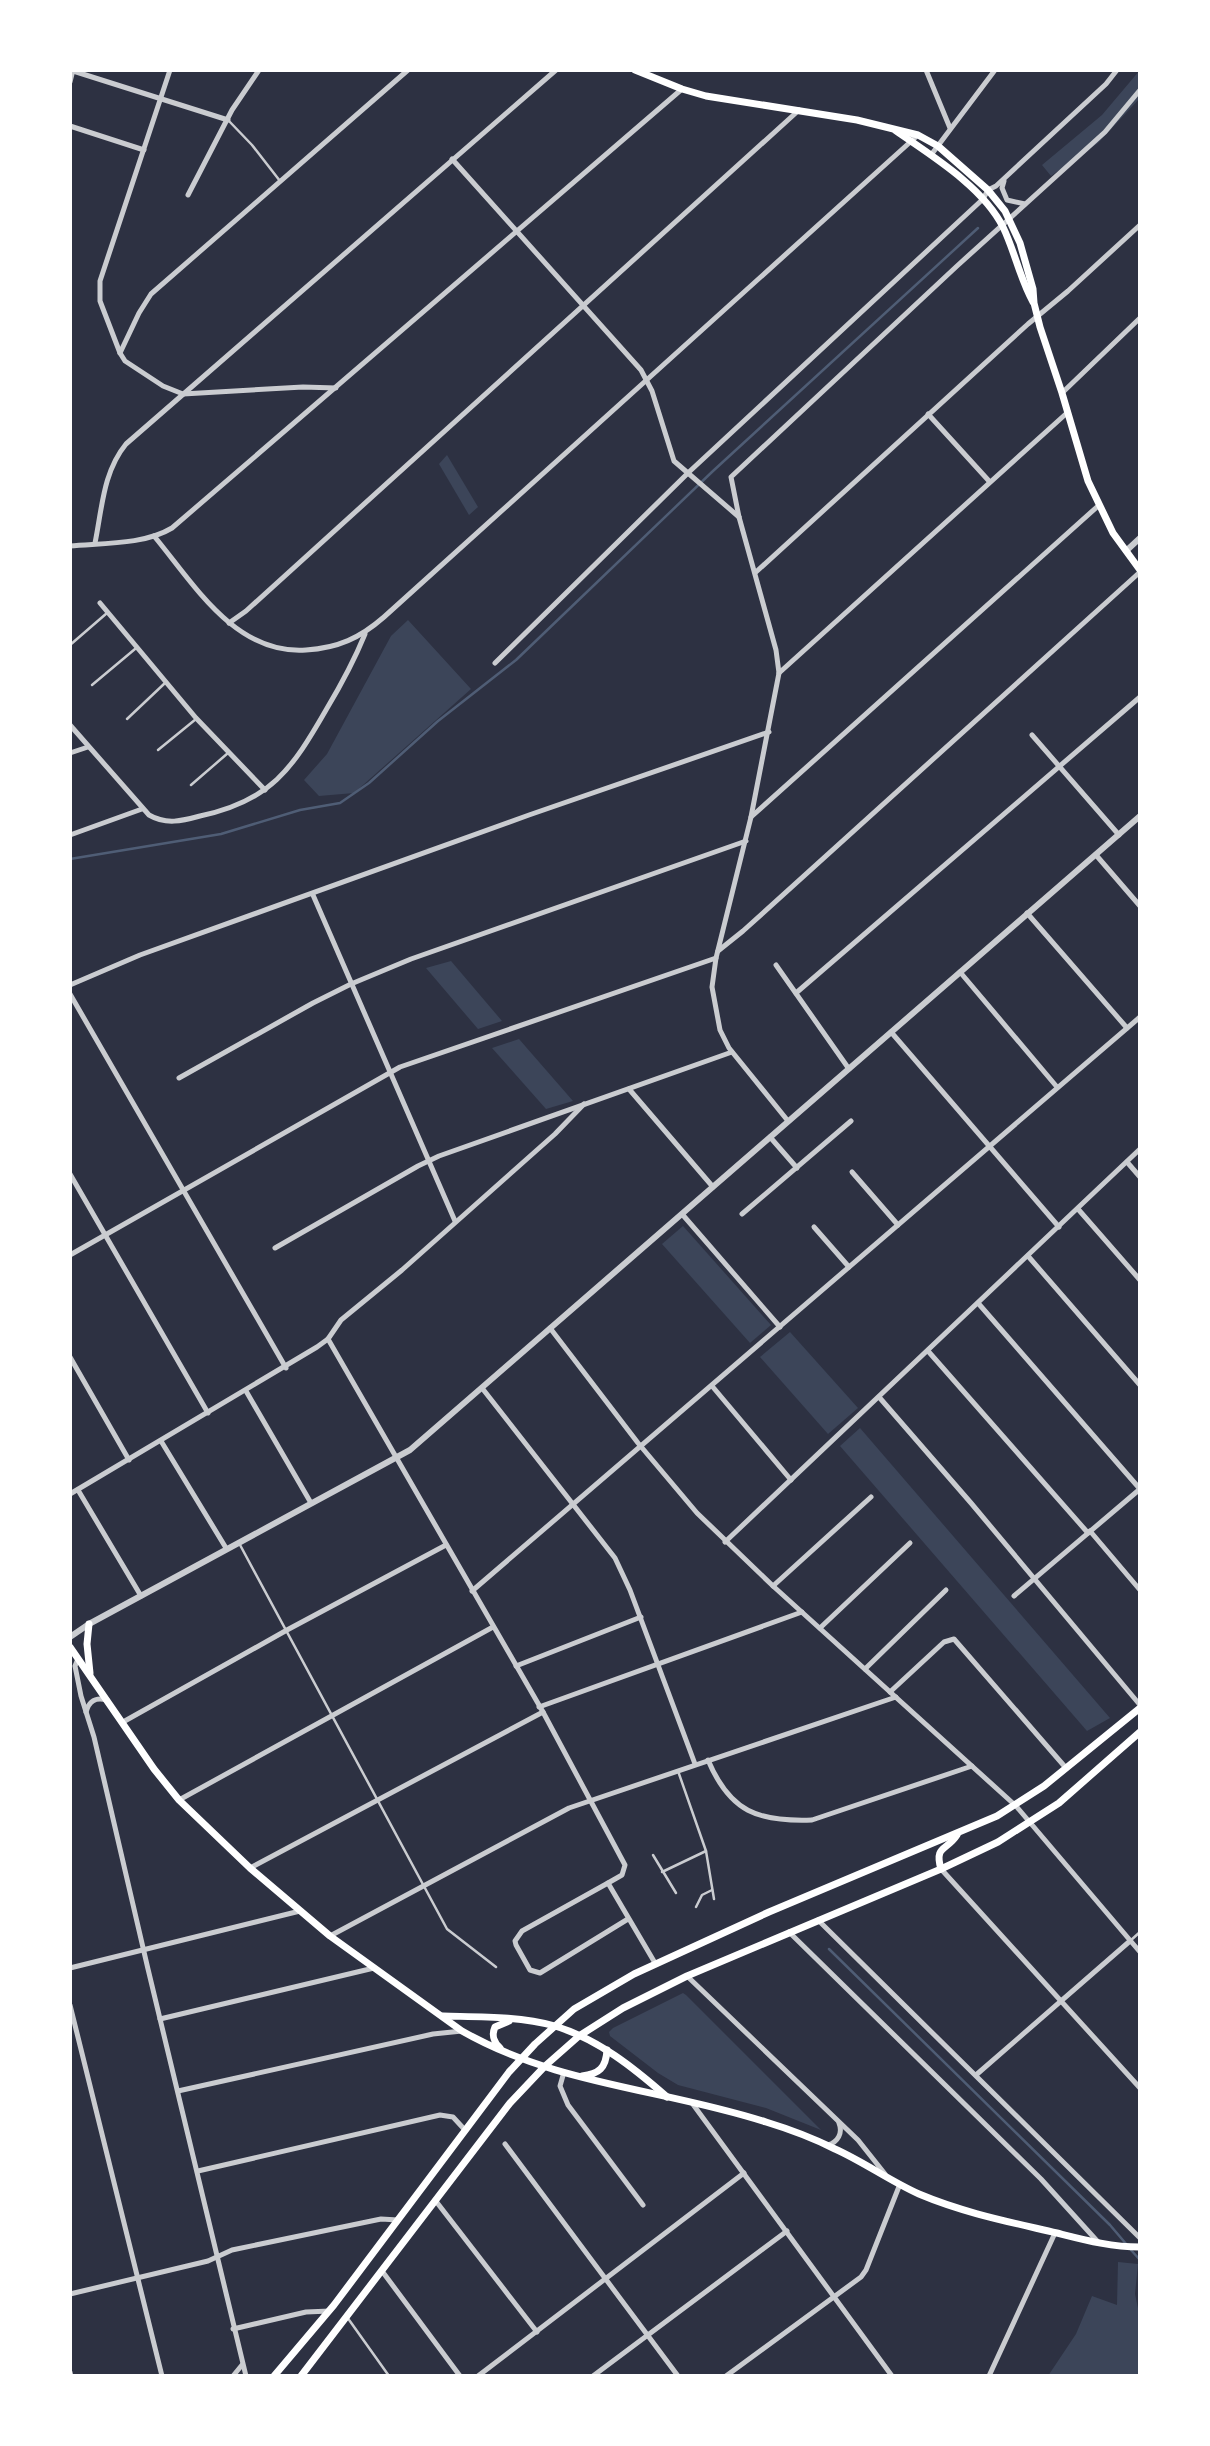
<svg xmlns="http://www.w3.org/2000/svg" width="1210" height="2446" font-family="'Archivo Narrow',sans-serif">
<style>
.green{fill:#3c4559}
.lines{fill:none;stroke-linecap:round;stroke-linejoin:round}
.stream{stroke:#4f5d75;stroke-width:2.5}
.service{stroke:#caccd0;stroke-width:2.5}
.minor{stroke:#caccd0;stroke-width:5}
.tertiary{stroke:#caccd0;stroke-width:6}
.secondary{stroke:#fff;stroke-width:7}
</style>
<rect width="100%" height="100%" fill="#2d3142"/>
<g class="green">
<path d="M1140,70V98L1098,143L1051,176L1042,165L1102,115Z"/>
<path d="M447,455L478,507L469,515L439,464Z"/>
<path d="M408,620L471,689L354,793L319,796L304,780L327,754L391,636Z"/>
<path d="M451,961L502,1021L478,1029L426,968Z"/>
<path d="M519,1039L573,1101L546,1109L492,1048Z"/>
<path d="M683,1226L771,1325L750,1343L662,1244Z"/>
<path d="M790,1332L858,1408L828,1434L760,1357Z"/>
<path d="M860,1428L1110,1718L1087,1731L840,1446Z"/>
<path d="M683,1993L686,1995L821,2130L766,2108L678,2085L658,2073L610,2036L609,2032L613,2028Z"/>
<path d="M1118,2262L1138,2264L1135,2294L1140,2318V2376H1048L1076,2334L1092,2296L1117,2305Z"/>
</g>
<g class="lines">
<g class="stream">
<path d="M70,859L221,834L300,810L340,803L369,783L438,721L516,660L713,471L978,228"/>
<path d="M829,1949L1110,2225L1127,2245"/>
<path d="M1131,2250L1140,2260"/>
</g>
<g class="service">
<path d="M228,120L252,145L280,181"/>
<path d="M70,645L107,613"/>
<path d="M92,685L135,649"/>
<path d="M127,719L165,683"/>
<path d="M158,750L196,719"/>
<path d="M191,785L228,753"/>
<path d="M239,1543L447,1929L496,1967"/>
<path d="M678,1771L706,1851L714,1899"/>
<path d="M653,1855L676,1893"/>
<path d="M662,1872L706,1851"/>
<path d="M696,1907L702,1895L712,1890"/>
<path d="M1130,1941L1140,1932"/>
<path d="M347,2317L389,2376"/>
</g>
<g class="minor">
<path d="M70,70L228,120"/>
<path d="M170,70L100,281V301L120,353L125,361L163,386L183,394L303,387L336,388"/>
<path d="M926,70L950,128"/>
<path d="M70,82L73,70"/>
<path d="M70,126L144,150"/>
<path d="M931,155L995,70"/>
<path d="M452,159L641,370L652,391L674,461L739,517"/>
<path d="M1004,181L1002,188L1007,200L1025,204"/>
<path d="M188,195L232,110L259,70"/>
<path d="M120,353L139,313L151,294L408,70"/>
<path d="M1062,393L1140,318"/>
<path d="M928,414L989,481"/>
<path d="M154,536C194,584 235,655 306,650C338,648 360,638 384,617L918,135"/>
<path d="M95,543C102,509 103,472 126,444L556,70"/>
<path d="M70,546C102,543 144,545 172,528L682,89"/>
<path d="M756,572L1028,324L1068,291L1140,225"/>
<path d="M100,603L196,718L265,790"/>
<path d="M229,623L246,611L799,110"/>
<path d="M495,663L689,472L983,199L988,190L996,186L1106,84L1117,70"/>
<path d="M779,673L1068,412"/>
<path d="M70,725L149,815C166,825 182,821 200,816C271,801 292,769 326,710C341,685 354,661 365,634"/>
<path d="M1032,735L1119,835"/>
<path d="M70,753L88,747"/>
<path d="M751,817L1098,506"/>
<path d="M70,835L142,809"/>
<path d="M1096,855L1140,906"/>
<path d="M313,895L455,1221"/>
<path d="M1027,913L1127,1028"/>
<path d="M718,951L743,931L1140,572"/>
<path d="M776,965L849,1069"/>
<path d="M960,972L1057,1087"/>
<path d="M70,985L140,955L529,815L769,732"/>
<path d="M796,993L1140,697"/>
<path d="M70,994L286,1368"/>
<path d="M891,1032L1059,1227"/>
<path d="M179,1078L313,1003L351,984L411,959L746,841"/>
<path d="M629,1089L713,1187"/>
<path d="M788,1121L729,1048L720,1030L712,987L716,958L751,817L779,673L776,650L739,517L731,477L957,266L1105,132L1140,90"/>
<path d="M770,1137L797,1168"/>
<path d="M1127,1162L1140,1177"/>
<path d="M852,1172L898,1225"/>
<path d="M70,1174L208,1413"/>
<path d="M1078,1209L1140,1280"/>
<path d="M682,1214L780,1327"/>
<path d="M742,1214L851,1121"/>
<path d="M814,1227L849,1267"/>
<path d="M275,1248L418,1166L439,1156L732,1052"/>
<path d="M70,1255L400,1067L716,958"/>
<path d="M1028,1256L1140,1385"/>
<path d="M978,1303L1140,1489"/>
<path d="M550,1328L638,1443L697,1513L773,1586L1016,1806L1140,1952"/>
<path d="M328,1339L543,1712L625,1865L622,1875L608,1883L655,1963"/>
<path d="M928,1351L1088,1533"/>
<path d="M70,1357L129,1460"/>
<path d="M712,1386L791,1480"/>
<path d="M482,1388L615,1558L630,1590L695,1764"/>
<path d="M246,1391L311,1503"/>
<path d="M879,1397L971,1503L1140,1705"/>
<path d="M161,1441L226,1548"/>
<path d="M78,1490L141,1596"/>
<path d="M70,1494L317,1347L328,1339L341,1320L402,1270L555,1134L584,1104"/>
<path d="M1090,1531L1140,1590"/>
<path d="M725,1542L1140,1149"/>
<path d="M773,1586L871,1497"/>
<path d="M472,1591L1140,1017"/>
<path d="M1014,1596L1140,1489"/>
<path d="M820,1628L910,1543"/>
<path d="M78,1659L75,1666L81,1696L94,1737L148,1969L246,2376"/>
<path d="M516,1666L641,1617"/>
<path d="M865,1669L946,1590"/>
<path d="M890,1692L944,1642L954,1639L1066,1768"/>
<path d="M539,1707L802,1612"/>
<path d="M86,1712C89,1701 95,1697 107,1700"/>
<path d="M123,1722L287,1630L446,1545"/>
<path d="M708,1760C730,1812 758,1822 812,1820L972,1766"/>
<path d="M179,1800L493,1627"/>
<path d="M250,1868L543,1712"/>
<path d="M941,1869L1140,2088"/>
<path d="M608,1883L522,1931L515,1941L516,1945L530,1970L540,1973L628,1919"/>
<path d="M818,1920L1140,2238"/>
<path d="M789,1932L1041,2179L1098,2242"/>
<path d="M330,1936L569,1808L896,1697"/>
<path d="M70,1968L300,1911"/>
<path d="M687,1976L858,2140L885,2174"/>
<path d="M70,2005L162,2376"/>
<path d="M160,2019L374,1968"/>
<path d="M564,2072L560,2086L568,2105L643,2205"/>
<path d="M976,2075L1130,1941"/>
<path d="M178,2091L433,2034L462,2031"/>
<path d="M692,2103L892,2376"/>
<path d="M505,2144L678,2376"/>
<path d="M828,2145C838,2142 843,2133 839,2123"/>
<path d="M198,2171L440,2115L453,2117L465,2130"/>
<path d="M435,2200L537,2332"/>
<path d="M382,2271L460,2376"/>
<path d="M70,2294L208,2261L232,2250L381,2219L398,2220"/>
<path d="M233,2329L306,2312L330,2311"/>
<path d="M70,2372L71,2376"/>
<path d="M233,2376L242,2365"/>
<path d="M478,2376L744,2173"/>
<path d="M593,2376L787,2231"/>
<path d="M726,2376L861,2277L866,2270L900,2184"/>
<path d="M989,2376L1055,2233"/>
</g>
<g class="tertiary">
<path d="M1126,551L1140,538"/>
<path d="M70,1637L89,1624L410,1450L1140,816"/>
</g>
<g class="secondary">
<path d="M635,70L682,89L706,96L857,120L918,135L938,146L988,190L1005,211L1020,243L1033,289L1034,303L1040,327L1062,393L1088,481L1113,533L1140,570"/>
<path d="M896,131C932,156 983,187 1003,227C1015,252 1020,279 1033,302"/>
<path d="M89,1624L87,1644L90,1673"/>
<path d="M70,1647L154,1769L179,1800L250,1868L330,1936L462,2031C556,2085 665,2089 766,2122C789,2129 813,2138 835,2149C864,2162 890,2181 919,2194C964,2213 1010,2222 1057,2233C1085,2240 1111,2247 1140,2247"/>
<path d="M941,1869C934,1845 947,1851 957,1835"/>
<path d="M443,2016C479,2017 519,2016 555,2026C598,2039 634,2068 667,2097"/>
<path d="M500,2048C494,2042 491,2036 495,2027L509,2021"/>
<path d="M582,2076C599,2074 606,2068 607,2050"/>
<path d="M274,2376L334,2305L509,2072L535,2044L574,2009L634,1974L769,1912L997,1816L1044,1786L1140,1708"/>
<path d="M301,2376L510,2103L545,2066L579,2036L623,2008L687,1976L941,1869L998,1842L1059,1803L1140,1732"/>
</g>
</g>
<rect width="1210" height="2446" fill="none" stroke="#ffffff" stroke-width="144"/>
</svg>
